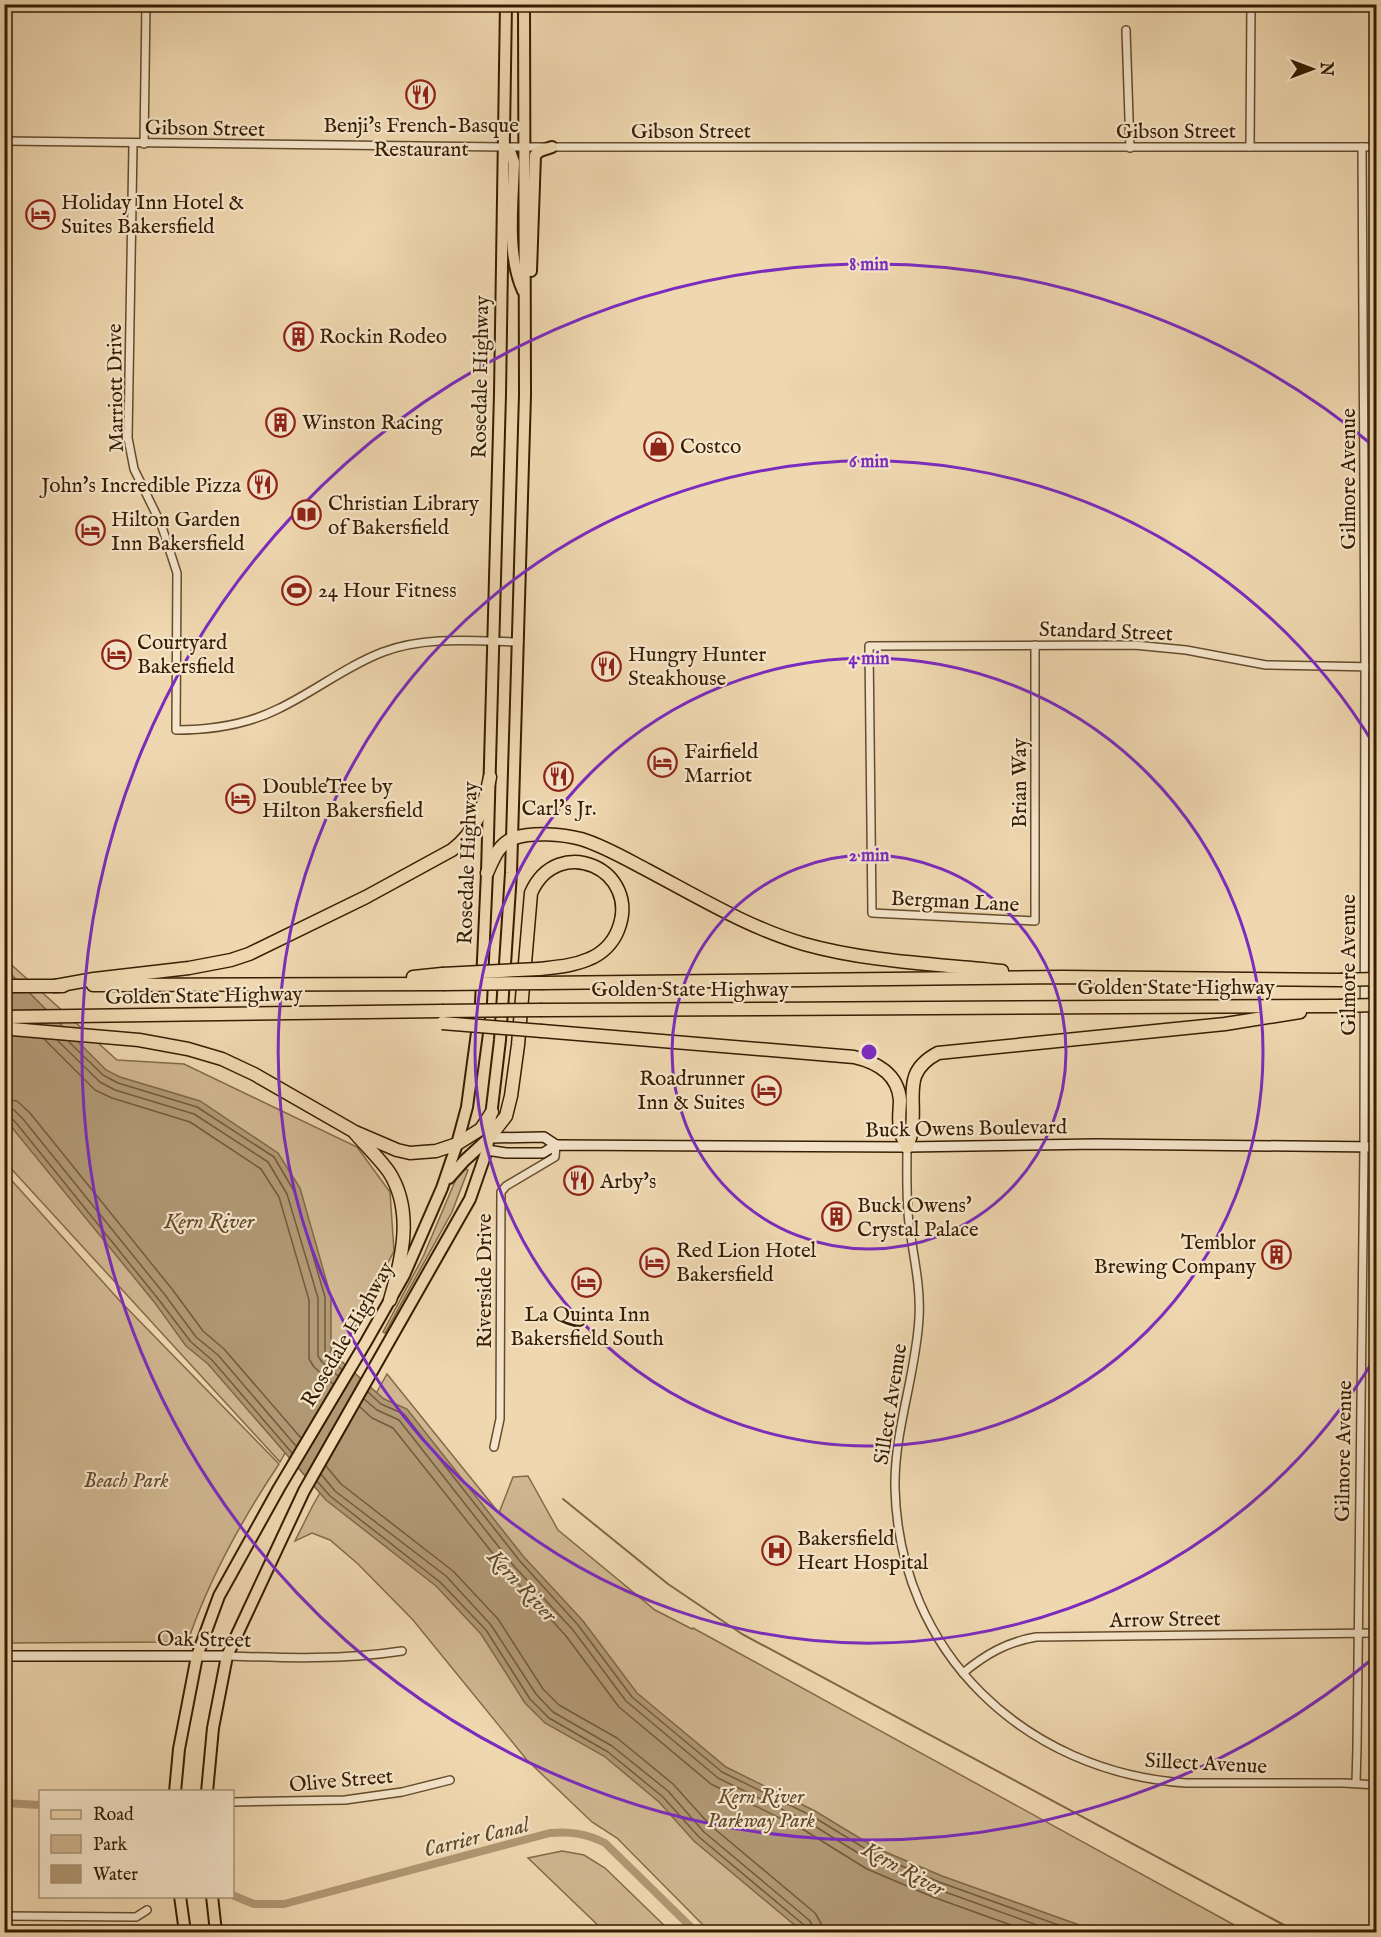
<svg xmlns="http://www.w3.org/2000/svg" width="1381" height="1937" font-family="'IM FELL English',serif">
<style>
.green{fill:#d0b791;stroke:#846a48;stroke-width:1.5}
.water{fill:#b09874;stroke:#806746;stroke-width:1.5}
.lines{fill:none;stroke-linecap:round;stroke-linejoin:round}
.shore{stroke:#745a3a;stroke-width:1.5}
.stream{stroke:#806746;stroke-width:2}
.canal{stroke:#b09874;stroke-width:8}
.street-casing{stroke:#654c2c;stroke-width:10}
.secondary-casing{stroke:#371d00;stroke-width:12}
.primary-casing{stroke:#371d00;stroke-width:14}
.highway-casing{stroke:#371d00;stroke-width:15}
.street{stroke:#f5e5cb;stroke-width:7}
.secondary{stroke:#f5e5cb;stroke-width:9}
.primary{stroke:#efd7af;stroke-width:10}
.highway{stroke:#efd7af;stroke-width:12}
.highway-bridge-casing{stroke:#371d00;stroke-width:15;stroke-linecap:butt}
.highway-bridge{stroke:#efd7af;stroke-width:12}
.ring{fill:none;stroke:#7b2cbf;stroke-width:3}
.labels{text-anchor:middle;stroke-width:4.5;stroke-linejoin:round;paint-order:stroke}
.poi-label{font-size:21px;fill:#371d00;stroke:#f5e5cb;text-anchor:start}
.street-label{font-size:21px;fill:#371d00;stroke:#f5e5cb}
.park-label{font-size:21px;font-style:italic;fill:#654b2c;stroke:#f5e5cb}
.water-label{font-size:22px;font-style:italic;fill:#614829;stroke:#f5e5cb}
.centre{fill:#7b2cbf;stroke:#f5e5cb;stroke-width:3}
.ring-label{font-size:18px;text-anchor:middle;font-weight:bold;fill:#7b2cbf;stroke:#f5e5cb;stroke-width:4.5;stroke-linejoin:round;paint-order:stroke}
</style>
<rect width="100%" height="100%" fill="#efd7af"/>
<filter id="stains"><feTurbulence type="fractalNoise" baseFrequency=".00333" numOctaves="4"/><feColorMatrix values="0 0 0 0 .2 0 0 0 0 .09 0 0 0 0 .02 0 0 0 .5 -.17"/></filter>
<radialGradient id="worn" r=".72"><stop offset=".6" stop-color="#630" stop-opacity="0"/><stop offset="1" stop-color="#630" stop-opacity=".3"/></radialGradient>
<g class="green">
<path d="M5,959L117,1060L184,1064L357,1147L390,1192L394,1251L352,1333L280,1462L5,1162Z"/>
<path d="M464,1168L468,1170L452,1212L385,1333L383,1332L423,1257L456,1179Z"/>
<path d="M5,1173L120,1301L279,1464C243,1518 212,1573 190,1635L171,1642L5,1643Z"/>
<path d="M387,1374L499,1513L513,1477L528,1476L558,1530L655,1610L692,1629L693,1628L1247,1932H710L617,1838L592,1822L527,1760L413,1620L358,1564L330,1540L312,1533L295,1541L312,1507Z"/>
<path d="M562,1851L584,1855L605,1868L671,1932H605L528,1858Z"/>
</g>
<path class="water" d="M4,967L106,1070L120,1077L200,1101L278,1153L300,1188L331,1297V1352L384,1399L407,1409L523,1556L583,1621L637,1693L726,1767L815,1811L876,1848L942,1876L1099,1932H803L694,1841L659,1802L604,1756L545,1723L525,1703L481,1634L436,1586L326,1500L208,1364L186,1346L155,1303L5,1119Z"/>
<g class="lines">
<g class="shore">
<path d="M44,1039L95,1090L112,1098L190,1122L261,1169L279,1197L309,1300V1359L314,1367L333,1384"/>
<path d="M58,1041L100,1082L115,1090L194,1114L268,1162L287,1194L318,1298V1356L322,1362L338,1376"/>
<path d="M69,1042L103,1075L118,1083L197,1107L274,1157L294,1191L325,1297V1354L342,1370"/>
<path d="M4,1099L17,1101L30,1113L172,1289L203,1331L224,1349L301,1438"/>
<path d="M4,1108L14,1110L23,1119L165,1295L196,1337L218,1355L296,1446"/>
<path d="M4,1115L10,1116L17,1124L159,1300L191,1342L212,1360L292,1453"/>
<path d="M368,1392L381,1404L404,1414L519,1560L578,1625L632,1697L722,1772L812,1816L874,1854L939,1882L1078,1932"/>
<path d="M364,1399L377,1410L399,1420L513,1565L573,1630L626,1701L718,1778L808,1822L871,1861L937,1889L1056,1932"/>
<path d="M360,1407L372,1418L393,1428L506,1570L566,1636L619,1707L711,1784L804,1830L867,1869L933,1897L1030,1932"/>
<path d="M326,1466L341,1484L453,1571L498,1619L543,1689L559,1705L617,1738L673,1784L710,1825L815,1913L821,1923L822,1932"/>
<path d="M321,1474L335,1491L446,1576L491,1625L536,1694L553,1712L612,1746L668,1791L704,1832L809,1920L813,1926V1932"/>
<path d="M317,1481L330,1496L440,1582L486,1630L530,1699L549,1718L608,1752L663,1797L699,1837L804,1925L806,1932"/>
</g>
<path class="stream" d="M563,1499L668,1584L742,1634L1297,1932"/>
<g class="canal">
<path d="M4,1803L40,1805"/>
<path d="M232,1895L254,1904H284L550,1833C571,1831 587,1834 605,1843L696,1932"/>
</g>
<defs>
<g id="street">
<path d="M1126,30L1130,148"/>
<path d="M4,141L504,147H1376"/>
<path d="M133,144L128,438L134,469L161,524L177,573L176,730C212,730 246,725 278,709C314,692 346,666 383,652C426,636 473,641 519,642"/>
<path d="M144,144L146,4"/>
<path d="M1250,147L1251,4"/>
<path d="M1035,645V921L872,913L869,646L1134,645L1186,650L1266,665L1376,667"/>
<path d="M907,1147C907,1172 906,1198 909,1223C913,1255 921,1286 919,1318C916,1375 894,1430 895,1488C899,1653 1025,1772 1186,1783H1344L1376,1785"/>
<path d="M494,1447L500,1419L501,1192L506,1186L555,1157L556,1145"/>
<path d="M227,1656C286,1658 343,1660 402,1651"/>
<path d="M963,1673C986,1654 1007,1642 1036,1637L1376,1633"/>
<path d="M1356,1783L1357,1748L1364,1147L1365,667L1362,147"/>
<path d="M232,1802L345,1800L402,1792L450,1780"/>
<path d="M4,1916L136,1917L147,1910"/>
<path d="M480,1932H501"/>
</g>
<g id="secondary">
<path d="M489,1138L544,1137L556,1145"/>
<path d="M487,1150L506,1153H543L556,1145L907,1147L1096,1144L1376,1147"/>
<path d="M4,1656H227"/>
<path d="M216,1932H268"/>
</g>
<g id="primary">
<path d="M504,147L510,151L514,162C513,203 506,254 523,291"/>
<path d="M531,271L535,155L540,151L552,147"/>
<path d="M449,1178L464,1161L489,1138"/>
<path d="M175,1792L179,1749L197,1656L219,1596L279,1488L366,1342L404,1275L442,1188L457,1144L467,1107L481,1003L487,873L500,394L506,4"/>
<path d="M207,1792L213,1728L227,1656L304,1491L470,1199L487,1150L500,1040L511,873L525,395L524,4"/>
<path d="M180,1896L185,1932"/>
<path d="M212,1896L216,1932"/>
</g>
<g id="highway">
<path d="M487,873C493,860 498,844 514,838C533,832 562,834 581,839C604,846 626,859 647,870C698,897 749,928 804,944C868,962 937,964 1002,971"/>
<path d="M413,977L442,974"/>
<path d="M543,983L1063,977L1340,980"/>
<path d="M93,985L443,984"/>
<path d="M4,986H63"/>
<path d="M55,986L94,979L189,968L231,960L249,954L366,897L452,850C476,832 484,807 490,777"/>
<path d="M542,1010L1339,1006"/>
<path d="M4,1017L442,1011"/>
<path d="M4,1027L12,1029L139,1040L188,1049L222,1059L254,1074L355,1132L397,1150L410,1153L436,1151L457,1144L481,1129L492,1112"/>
<path d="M542,1031L854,1057C876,1062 898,1074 900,1100C900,1109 898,1119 900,1129C900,1135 905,1141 907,1147"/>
<path d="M355,1133C366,1146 379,1158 389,1172C414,1211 402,1259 390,1300"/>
<path d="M489,1138L506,1116L511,1096L518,1045L531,893C558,832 642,870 618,930C613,943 602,954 589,959C573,966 556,967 539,969"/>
<path d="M907,1147C909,1141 912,1134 912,1128C916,1095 902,1072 938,1053L1225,1024L1300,1012"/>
</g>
</defs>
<use href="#street" class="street-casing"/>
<use href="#secondary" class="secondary-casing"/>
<use href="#primary" class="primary-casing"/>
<use href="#highway" class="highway-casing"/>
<use href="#street" class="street"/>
<use href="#secondary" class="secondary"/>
<use href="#primary" class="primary"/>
<use href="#highway" class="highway"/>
<defs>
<g id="highway-bridge">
<path d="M442,974L539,969"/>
<path d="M1340,980L1376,979"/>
<path d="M443,984L543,983"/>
<path d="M1339,1006L1376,1005"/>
<path d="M442,1011L542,1010"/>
<path d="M442,1023L542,1031"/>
</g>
</defs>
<use href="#highway-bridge" class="highway-bridge-casing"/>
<use href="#highway-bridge" class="highway-bridge"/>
</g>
<g class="ring">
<circle cx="869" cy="1052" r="197"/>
<circle cx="869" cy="1052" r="394"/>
<path d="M1376 1356A591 591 0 1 1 1376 748"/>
<path d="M1376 1656A788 788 0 1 1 1376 448"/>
</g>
<defs>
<symbol id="restaurant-ring" viewBox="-11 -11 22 22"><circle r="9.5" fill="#f5e5cb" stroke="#8f2418" stroke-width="1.5"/><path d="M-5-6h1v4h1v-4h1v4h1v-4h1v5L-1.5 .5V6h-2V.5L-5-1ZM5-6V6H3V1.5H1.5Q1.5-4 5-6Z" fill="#8f2418"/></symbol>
<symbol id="hotel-ring" viewBox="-11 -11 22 22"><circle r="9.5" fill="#f5e5cb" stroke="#8f2418" stroke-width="1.5"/><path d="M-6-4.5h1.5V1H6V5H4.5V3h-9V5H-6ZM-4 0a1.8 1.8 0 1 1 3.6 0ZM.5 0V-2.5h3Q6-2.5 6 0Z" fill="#8f2418"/></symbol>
<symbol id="building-ring" viewBox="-11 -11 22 22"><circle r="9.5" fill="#f5e5cb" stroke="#8f2418" stroke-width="1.5"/><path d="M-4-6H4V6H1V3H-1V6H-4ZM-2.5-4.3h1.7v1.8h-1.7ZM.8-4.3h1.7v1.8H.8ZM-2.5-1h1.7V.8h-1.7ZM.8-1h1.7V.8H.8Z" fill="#8f2418"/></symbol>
<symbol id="shop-ring" viewBox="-11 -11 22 22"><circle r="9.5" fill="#f5e5cb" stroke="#8f2418" stroke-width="1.5"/><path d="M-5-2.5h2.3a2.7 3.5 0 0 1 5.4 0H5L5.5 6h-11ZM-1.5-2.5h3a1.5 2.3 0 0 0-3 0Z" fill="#8f2418"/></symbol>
<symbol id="library-ring" viewBox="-11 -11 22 22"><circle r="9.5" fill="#f5e5cb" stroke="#8f2418" stroke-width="1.5"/><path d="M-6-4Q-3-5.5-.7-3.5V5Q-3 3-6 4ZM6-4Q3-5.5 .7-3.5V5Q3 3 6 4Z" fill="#8f2418"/></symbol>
<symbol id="stadium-ring" viewBox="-11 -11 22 22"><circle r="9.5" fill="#f5e5cb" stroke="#8f2418" stroke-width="1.5"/><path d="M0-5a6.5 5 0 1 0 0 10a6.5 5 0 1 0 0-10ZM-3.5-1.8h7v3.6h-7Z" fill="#8f2418"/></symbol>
<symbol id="hospital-ring" viewBox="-11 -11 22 22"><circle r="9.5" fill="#f5e5cb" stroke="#8f2418" stroke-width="1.5"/><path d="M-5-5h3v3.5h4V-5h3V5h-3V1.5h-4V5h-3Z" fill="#8f2418"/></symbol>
</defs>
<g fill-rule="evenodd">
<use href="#restaurant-ring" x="404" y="78" width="33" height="33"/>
<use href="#hotel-ring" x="24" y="198" width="33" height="33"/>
<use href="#building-ring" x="282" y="320" width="33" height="33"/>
<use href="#building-ring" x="264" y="406" width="33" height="33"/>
<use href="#shop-ring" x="642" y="430" width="33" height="33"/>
<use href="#restaurant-ring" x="246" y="468" width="33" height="33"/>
<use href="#library-ring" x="290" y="498" width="33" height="33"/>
<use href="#hotel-ring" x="74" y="514" width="33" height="33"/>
<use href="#stadium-ring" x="280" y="574" width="33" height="33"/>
<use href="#hotel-ring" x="100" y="638" width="33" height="33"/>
<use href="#restaurant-ring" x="590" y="650" width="33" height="33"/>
<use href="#hotel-ring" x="646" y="746" width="33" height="33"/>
<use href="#restaurant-ring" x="542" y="760" width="33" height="33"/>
<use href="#hotel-ring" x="224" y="782" width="33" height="33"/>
<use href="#hotel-ring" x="750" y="1074" width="33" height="33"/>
<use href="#restaurant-ring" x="562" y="1164" width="33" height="33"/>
<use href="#building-ring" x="820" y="1200" width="33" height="33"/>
<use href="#building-ring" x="1260" y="1238" width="33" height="33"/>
<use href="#hotel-ring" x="638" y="1246" width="33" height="33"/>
<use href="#hotel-ring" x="570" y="1266" width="33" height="33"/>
<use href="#hospital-ring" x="760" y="1534" width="33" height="33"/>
</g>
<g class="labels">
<g class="poi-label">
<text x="421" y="132" text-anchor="middle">Benji's French-Basque<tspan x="421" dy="24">Restaurant</tspan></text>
<text x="61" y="209">Holiday Inn Hotel &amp;<tspan x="61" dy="24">Suites Bakersfield</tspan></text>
<text x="319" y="343">Rockin Rodeo</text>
<text x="302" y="429">Winston Racing</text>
<text x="680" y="453">Costco</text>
<text x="241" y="492" text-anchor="end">John's Incredible Pizza</text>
<text x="328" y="510">Christian Library<tspan x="328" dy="24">of Bakersfield</tspan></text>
<text x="111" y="526">Hilton Garden<tspan x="111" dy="24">Inn Bakersfield</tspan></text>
<text x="318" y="597">24 Hour Fitness</text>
<text x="137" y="649">Courtyard<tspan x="137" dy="24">Bakersfield</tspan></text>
<text x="628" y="661">Hungry Hunter<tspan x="628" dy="24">Steakhouse</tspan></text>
<text x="684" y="758">Fairfield<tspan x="684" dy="24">Marriot</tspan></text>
<text x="262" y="793">DoubleTree by<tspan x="262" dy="24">Hilton Bakersfield</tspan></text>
<text x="559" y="815" text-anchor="middle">Carl's Jr.</text>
<text x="745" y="1085" text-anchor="end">Roadrunner<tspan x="745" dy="24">Inn &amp; Suites</tspan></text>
<text x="600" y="1188">Arby's</text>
<text x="857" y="1212">Buck Owens'<tspan x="857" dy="24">Crystal Palace</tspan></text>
<text x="1256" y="1249" text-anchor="end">Temblor<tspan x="1256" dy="24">Brewing Company</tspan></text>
<text x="676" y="1257">Red Lion Hotel<tspan x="676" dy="24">Bakersfield</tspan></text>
<text x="587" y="1321" text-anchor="middle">La Quinta Inn<tspan x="587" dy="24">Bakersfield South</tspan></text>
<text x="797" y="1545">Bakersfield<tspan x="797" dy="24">Heart Hospital</tspan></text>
</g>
<g class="street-label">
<text transform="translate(205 128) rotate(1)" y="7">Gibson Street</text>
<text x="691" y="138">Gibson Street</text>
<text x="1176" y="138">Gibson Street</text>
<text transform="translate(480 377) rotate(-89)" y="7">Rosedale Highway</text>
<text transform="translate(115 388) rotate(-91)" y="7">Marriott Drive</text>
<text transform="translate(1348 479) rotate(-90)" y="7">Gilmore Avenue</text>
<text transform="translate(1106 631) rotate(2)" y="7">Standard Street</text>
<text transform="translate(1019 783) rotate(-90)" y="7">Brian Way</text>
<text transform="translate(467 863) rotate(-88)" y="7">Rosedale Highway</text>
<text transform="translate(955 901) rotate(3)" y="7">Bergman Lane</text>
<text transform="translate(1348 965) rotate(-90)" y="7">Gilmore Avenue</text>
<text x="1176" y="994">Golden State Highway</text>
<text x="690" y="996">Golden State Highway</text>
<text transform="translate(204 995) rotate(-1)" y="7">Golden State Highway</text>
<text transform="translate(966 1128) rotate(-1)" y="7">Buck Owens Boulevard</text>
<text transform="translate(484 1281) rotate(-90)" y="7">Riverside Drive</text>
<text transform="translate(347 1334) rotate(-60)" y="7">Rosedale Highway</text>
<text transform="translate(890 1404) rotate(-81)" y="7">Sillect Avenue</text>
<text transform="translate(1343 1451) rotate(-89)" y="7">Gilmore Avenue</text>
<text transform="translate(1165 1619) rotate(-1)" y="7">Arrow Street</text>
<text transform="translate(204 1639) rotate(1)" y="7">Oak Street</text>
<text transform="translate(1206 1763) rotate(3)" y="7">Sillect Avenue</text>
<text transform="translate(341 1780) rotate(-5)" y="7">Olive Street</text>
</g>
<g class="park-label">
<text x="126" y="1487">Beach Park</text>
<text x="761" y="1803">Kern River<tspan x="761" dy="24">Parkway Park</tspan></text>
</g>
<g class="water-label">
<text x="209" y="1228">Kern River</text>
<text transform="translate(523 1585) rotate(47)" y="8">Kern River</text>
<text transform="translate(476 1836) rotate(-14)" y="8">Carrier Canal</text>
<text transform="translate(904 1868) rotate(29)" y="8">Kern River</text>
</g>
</g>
<circle cx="869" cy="1052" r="9" class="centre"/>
<g class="ring-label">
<text x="869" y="270">8 min</text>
<text x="869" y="467">6 min</text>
<text x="869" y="664">4 min</text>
<text x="869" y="861">2 min</text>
</g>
<rect width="1381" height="1937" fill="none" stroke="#efd7af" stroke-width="24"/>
<rect x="6" y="6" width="1369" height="1925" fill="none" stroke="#371d00" stroke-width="3"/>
<rect x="12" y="12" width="1357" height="1913" fill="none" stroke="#371d00" stroke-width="1.5"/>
<rect x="39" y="1790" width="195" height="108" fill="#f5e5cb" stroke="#a9957a" stroke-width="1.5"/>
<rect x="51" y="1810" width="30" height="9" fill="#efd7af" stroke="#a9957a" stroke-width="1.5"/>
<text x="93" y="1820" font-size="18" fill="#371d00">Road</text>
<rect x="51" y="1835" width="30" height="18" fill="#d0b791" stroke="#a9957a" stroke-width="1.5"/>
<text x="93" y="1850" font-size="18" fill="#371d00">Park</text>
<rect x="51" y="1865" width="30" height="18" fill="#b09874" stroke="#a9957a" stroke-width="1.5"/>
<text x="93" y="1880" font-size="18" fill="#371d00">Water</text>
<g transform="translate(1312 69) rotate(90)" stroke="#f5e5cb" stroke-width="4.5" paint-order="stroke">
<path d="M0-4.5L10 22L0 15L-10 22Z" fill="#371d00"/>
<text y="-9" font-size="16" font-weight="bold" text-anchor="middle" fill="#371d00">N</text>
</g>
<rect width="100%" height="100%" filter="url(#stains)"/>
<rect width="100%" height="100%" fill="url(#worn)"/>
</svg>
